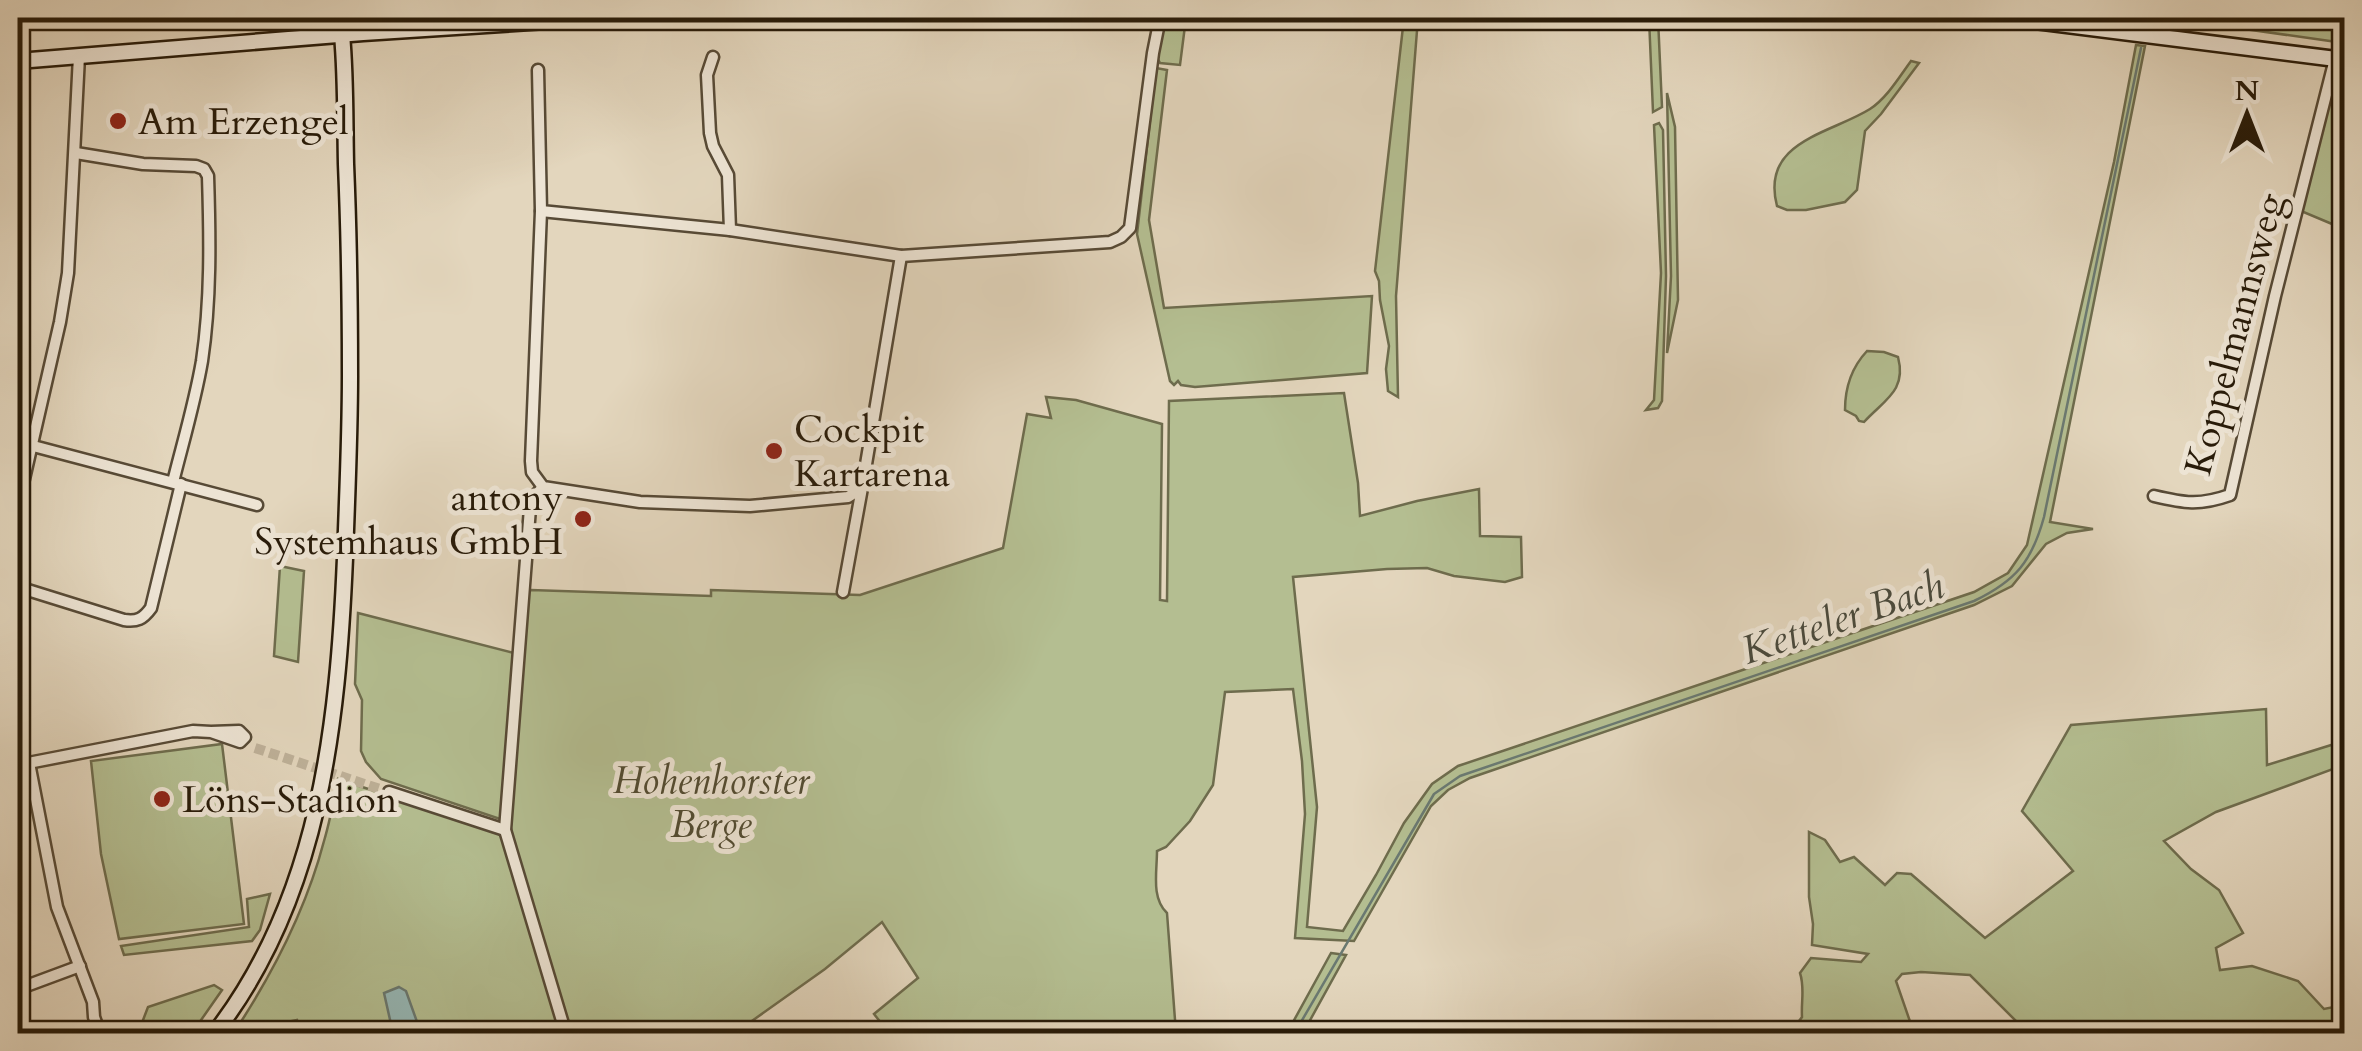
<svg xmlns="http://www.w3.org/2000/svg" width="2362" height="1051" font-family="Cardo,serif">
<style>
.green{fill:#b4be91;stroke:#6e6c4d;stroke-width:2.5}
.water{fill:#96b8b6;stroke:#6a7971;stroke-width:2.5}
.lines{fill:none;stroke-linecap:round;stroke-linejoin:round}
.stream{stroke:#6a7971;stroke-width:2.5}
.minor-tunnel{stroke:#beb199;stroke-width:10;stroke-dasharray:10 5;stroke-linecap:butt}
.minor-casing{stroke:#574a36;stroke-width:15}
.secondary-casing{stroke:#281b09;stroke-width:19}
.minor{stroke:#ede4d4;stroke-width:10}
.secondary{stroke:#ede4d4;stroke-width:14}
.poi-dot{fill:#8f2418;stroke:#ede4d4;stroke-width:4}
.labels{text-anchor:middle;stroke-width:10;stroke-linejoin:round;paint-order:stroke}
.poi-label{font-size:38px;fill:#281b09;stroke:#ede4d4;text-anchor:start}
.street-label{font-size:38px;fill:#281b09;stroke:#ede4d4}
.park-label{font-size:38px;font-style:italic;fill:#524c32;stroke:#ede4d4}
.water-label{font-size:40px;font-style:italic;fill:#494a3d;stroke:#ede4d4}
</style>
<rect width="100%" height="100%" fill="#e3d6bd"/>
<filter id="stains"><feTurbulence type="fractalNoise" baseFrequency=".002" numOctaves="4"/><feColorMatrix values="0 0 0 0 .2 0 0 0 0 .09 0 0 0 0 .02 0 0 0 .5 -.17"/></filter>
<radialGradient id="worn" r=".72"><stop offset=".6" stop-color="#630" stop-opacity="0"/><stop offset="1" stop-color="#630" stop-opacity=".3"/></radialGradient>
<g class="green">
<path d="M232,18H318L312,23L232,29Z"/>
<path d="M1166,18H1186L1180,65L1160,63L1157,58Z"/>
<path d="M1404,18H1418L1396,296L1398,397L1388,391L1386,369L1389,346L1380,300L1379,281L1375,271Z"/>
<path d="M1649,18H1658L1662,107L1653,112Z"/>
<path d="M2212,18H2344V43L2209,24Z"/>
<path d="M2136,45L2145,46L2050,522L2093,529L2067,533L2046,544L2012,586L1974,605L1470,778L1448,790L1431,806L1354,941L1295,938L1305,814L1302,761L1293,689L1225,692L1213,785L1190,821L1166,847L1157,851C1157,872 1151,898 1167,913L1176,1033H889L874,1014L918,978L882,922L825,969L735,1033H569L509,828L525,595L531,590L711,596V590L860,595L1003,548L1027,414L1051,418L1046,397L1076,400L1162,424L1160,600L1167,601L1169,401L1344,393L1358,483L1360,516L1417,501L1479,489L1480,536L1521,537L1522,577L1505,582L1454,576L1427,568L1387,569L1293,577L1317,807L1307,927L1343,931L1376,875L1404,823L1432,784L1458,766L1974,592L2008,573L2027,545L2114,162Z"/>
<path d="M1911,61L1919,63L1881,114L1865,131L1857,190L1845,202L1806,210H1787L1777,206C1760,141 1830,134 1870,109C1887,98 1900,76 1911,61Z"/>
<path d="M1156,68L1167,70L1149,220L1164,308L1372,296L1367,373L1195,387L1181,385L1178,381L1174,385L1170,381L1137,234Z"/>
<path d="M2332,80L2344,82V229L2301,211Z"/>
<path d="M1667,93L1675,127L1678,300L1667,353L1671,276Z"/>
<path d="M1659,123L1663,130L1666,276L1662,401L1658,408L1646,410L1654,400L1661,273L1654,125Z"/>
<path d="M1867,351L1884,352L1898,357C1907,391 1884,400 1864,422L1859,421L1856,416L1845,410C1845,388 1852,367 1867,351Z"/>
<path d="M280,566L304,571L298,662L274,656Z"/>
<path d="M358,613L514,653L503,820L381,779L366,762L361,751L362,700L355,684Z"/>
<path d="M2266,709L2267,765L2344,741V765L2216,812L2164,841L2191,869L2219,890L2243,933L2216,948L2220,970L2252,966L2298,981L2324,1009L2344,1005V1033H2028L1970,975L1921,972L1902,974L1896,981L1914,1033H1790L1802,1017C1801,1001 1805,988 1800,973L1811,958L1861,962L1868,954L1812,945L1813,924L1809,897V832L1825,840L1840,862L1854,857L1885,885L1897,873L1911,874L1985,938L2073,871L2022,811L2071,725Z"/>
<path d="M222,744L244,924L119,939L101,854L91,761Z"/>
<path d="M338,779L499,832L506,839L562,1033H301L297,1020L258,1028L259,1033L233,1034C272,975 306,910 324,841C330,821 334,800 338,779Z"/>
<path d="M270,894L260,930L252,941L124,955L121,946L249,927L247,899Z"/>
<path d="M1331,953L1346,955L1303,1033H1287Z"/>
<path d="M214,985L222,990L192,1033H143L140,1028L148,1007Z"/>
</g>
<path class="water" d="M399,987L406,991L421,1033H393L384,993Z"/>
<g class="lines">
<g class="stream">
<path d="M2146,21V18"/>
<path d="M1294,1034L1434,794L1460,776L1974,601C2016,581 2032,561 2044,517L2141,48"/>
</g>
<path class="minor-tunnel" d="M255,748L389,792"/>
<defs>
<g id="minor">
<path d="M341,18L342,35"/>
<path d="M713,57L707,75L710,133L713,146L728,175L730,230"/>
<path d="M538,70L541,211L730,230L901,256L1110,242L1121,237L1130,228L1153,53L1160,18"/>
<path d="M76,153L143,164L196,166L204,169L208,176C210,238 211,300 202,361C195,402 183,442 173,482"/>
<path d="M541,211L531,461L532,472L543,487L640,502L750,506L848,497L862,488L901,256"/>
<path d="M18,442L257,505"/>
<path d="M543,487L536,495L530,508L505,830L566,1034"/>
<path d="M2154,496C2184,503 2199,506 2230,495L2275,296L2335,59"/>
<path d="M18,505L60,322L68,273L79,56"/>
<path d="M18,587L124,620C137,622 143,619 151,608L181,484"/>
<path d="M843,592L862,488"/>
<path d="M29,763L57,907L93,1002L94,1017L100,1034"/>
<path d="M18,765L193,731L211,732L240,742L245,737L239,731L211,732"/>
<path d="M389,792L505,830"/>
<path d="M18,989L80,966"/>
</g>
<g id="secondary">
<path d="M2011,18L2344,60"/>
<path d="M18,61L363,33L593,18"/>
<path d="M214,1034C320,898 338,724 345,558C347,498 350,437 350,376C350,305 349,235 346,164C345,121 346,77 342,35"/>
</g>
</defs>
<use href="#minor" class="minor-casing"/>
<use href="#secondary" class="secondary-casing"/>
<use href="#minor" class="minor"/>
<use href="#secondary" class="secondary"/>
</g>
<g class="poi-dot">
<circle cx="118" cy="121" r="10"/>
<circle cx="774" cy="451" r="10"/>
<circle cx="583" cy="519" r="10"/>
<circle cx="162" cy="799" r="10"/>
</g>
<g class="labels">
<g class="poi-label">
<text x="138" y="134">Am Erzengel</text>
<text x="794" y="442">Cockpit<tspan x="794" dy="44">Kartarena</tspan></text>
<text x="563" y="510" text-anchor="end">antony<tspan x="563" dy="44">Systemhaus GmbH</tspan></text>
<text x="182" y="812">Löns-Stadion</text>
</g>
<g class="street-label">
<text transform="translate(2234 334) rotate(-75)" y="13">Koppelmannsweg</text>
</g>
<g class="park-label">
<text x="711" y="793">Hohenhorster<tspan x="711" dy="44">Berge</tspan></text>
</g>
<g class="water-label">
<text transform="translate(1842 617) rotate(-19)" y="14">Ketteler Bach</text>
</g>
</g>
<rect width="2362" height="1051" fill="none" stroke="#e3d6bd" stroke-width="60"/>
<rect x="20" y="20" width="2322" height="1011" fill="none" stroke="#281b09" stroke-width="5"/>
<rect x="30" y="30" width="2302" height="991" fill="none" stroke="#281b09" stroke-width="2.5"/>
<g transform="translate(2247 115)" stroke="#ede4d4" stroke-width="8" paint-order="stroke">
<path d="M0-8L18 38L0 25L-18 38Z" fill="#281b09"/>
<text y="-15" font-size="28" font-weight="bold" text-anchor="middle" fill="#281b09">N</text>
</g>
<rect width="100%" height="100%" filter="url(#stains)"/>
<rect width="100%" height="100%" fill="url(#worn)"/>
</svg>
